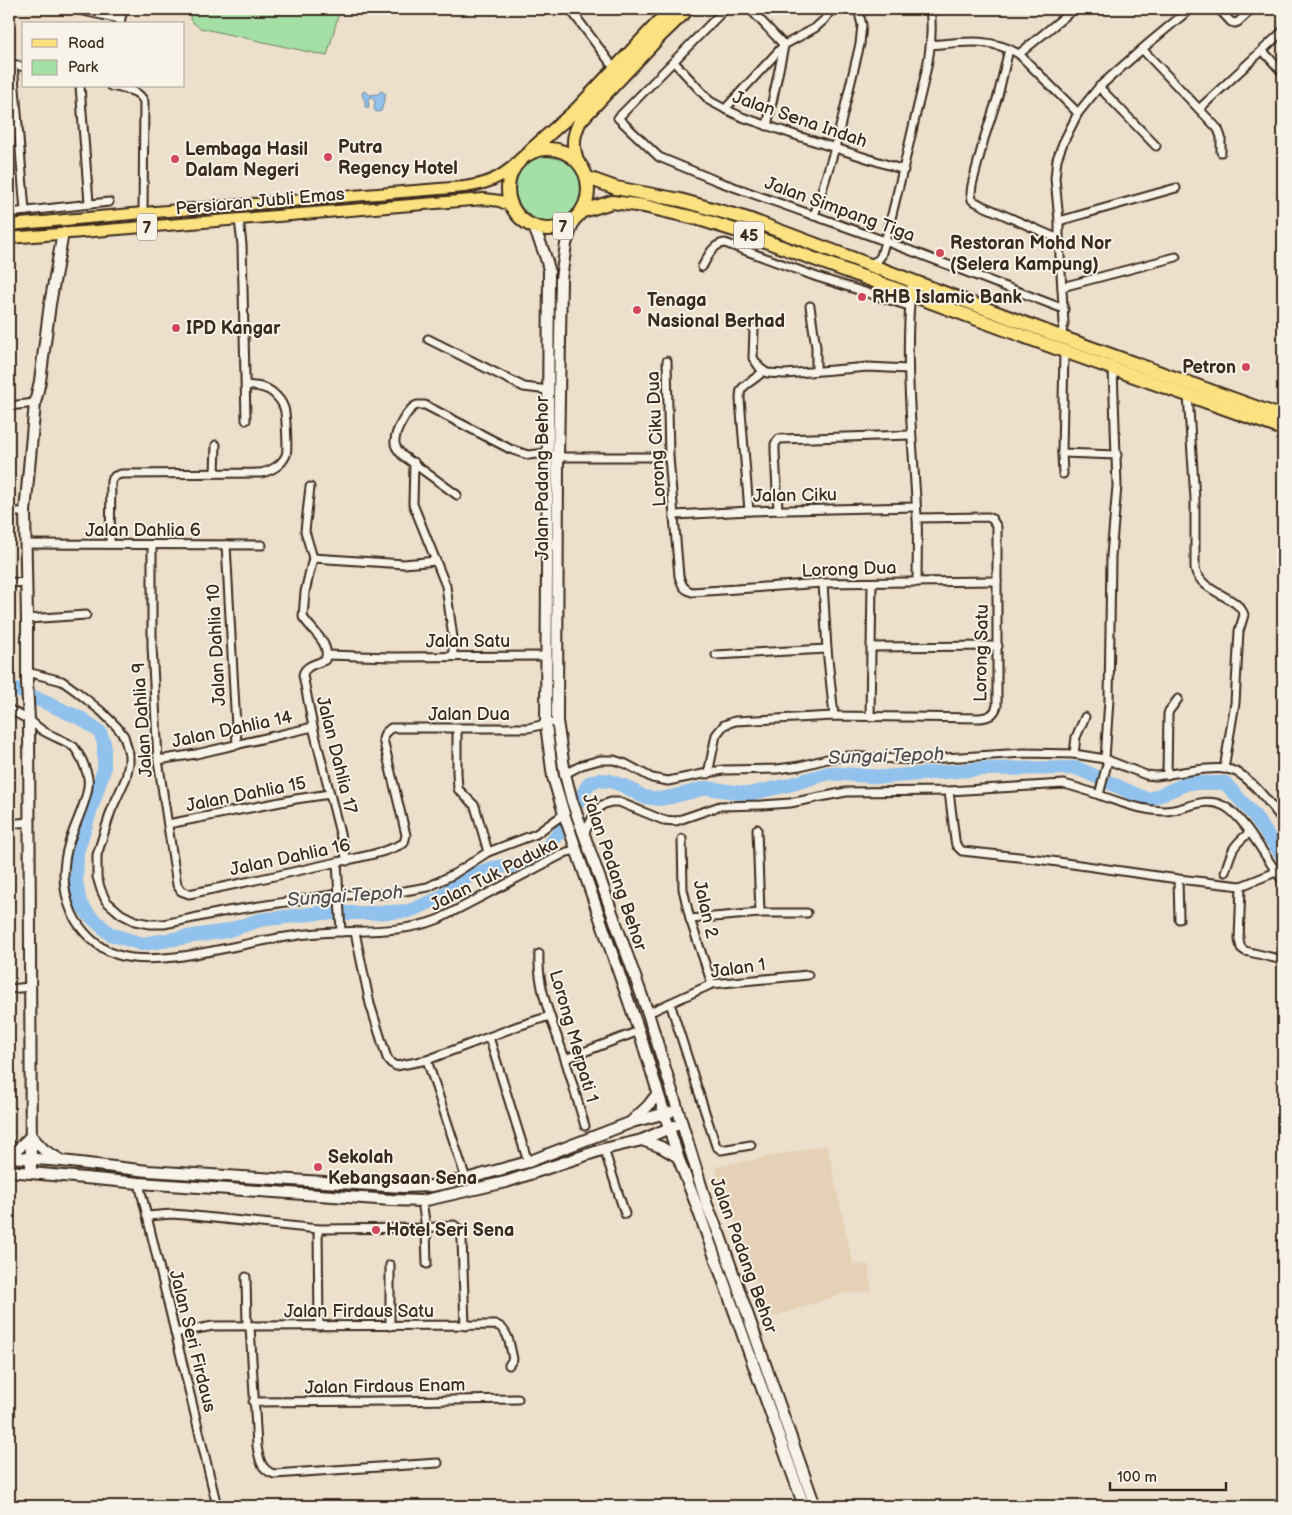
<svg xmlns="http://www.w3.org/2000/svg" width="1292" height="1515" font-family="'Balsamiq Sans',sans-serif">
<style>
.built{fill:#e5d1b6}
.green{fill:#a4dfa5;stroke:#708462}
.water{fill:#91c2ed;stroke:#6f859a}
.lines{fill:none;stroke-linecap:round;stroke-linejoin:round}
.river{stroke:#91c2ed;stroke-width:14}
.street-casing{stroke:#3b2a1e;stroke-width:11}
.secondary-casing{stroke:#3b2a1e;stroke-width:14}
.primary-casing{stroke:#3b2a1e;stroke-width:14}
.highway-casing{stroke:#3b2a1e;stroke-width:16}
.street{stroke:#f7f3e8;stroke-width:7}
.secondary{stroke:#f7f3e8;stroke-width:10}
.primary{stroke:#fbe180;stroke-width:10}
.highway{stroke:#fbe180;stroke-width:12}
.poi-dot{fill:#d1495b;stroke:#f7f3e8;stroke-width:2}
.labels{text-anchor:middle;stroke-width:4;stroke-linejoin:round;paint-order:stroke}
.shield{fill:#f7f3e8;stroke:#73665b;stroke-width:1}
.shield-label{font-size:16px;font-weight:bold;fill:#3b2a1e}
.street-label{font-size:18px;fill:#3b2a1e;stroke:#f7f3e8}
.poi-label{font-size:18px;font-weight:bold;fill:#3b2a1e;stroke:#f7f3e8;text-anchor:start}
.water-label{font-size:19px;font-style:italic;fill:#505052;stroke:#f7f3e8}
</style>
<rect width="100%" height="100%" fill="#ecdfcb"/>
<filter id="ink" filterUnits="userSpaceOnUse"><feTurbulence type="fractalNoise" baseFrequency=".02" numOctaves="2"/><feDisplacementMap in="SourceGraphic" scale="10" xChannelSelector="R" yChannelSelector="G"/><feConvolveMatrix kernelMatrix="1 2 1 2 8 2 1 2 1" color-interpolation-filters="sRGB"/></filter>
<g filter="url(#ink)">
<path class="built" d="M827,1145L853,1264L869,1265L871,1291L845,1293L767,1319L755,1281L715,1167Z"/>
<g class="green">
<path d="M191,9H340L327,56L200,28L190,20Z"/>
<path d="M544,156C563,158 584,167 584,189C584,197 582,204 576,209C535,251 480,175 544,156Z"/>
</g>
<path class="water" d="M364,91L370,95L378,94L381,91L386,94L381,111L376,112L374,109L375,102L372,97L368,99L369,107H365V100L363,98L362,93Z"/>
<g class="lines">
<path class="river" d="M9,686L82,719L100,732L104,743V769L77,852L76,881L80,903L90,916L110,934L142,944L226,931L260,920L319,913H371L409,911L438,899L469,876L492,868L521,864L541,853L551,843L561,831L589,783L598,780L610,781L624,786L644,797L660,799L671,797L707,788L749,794L789,785L829,773L883,777L981,769L1077,768L1148,800L1188,783H1225L1254,815L1283,857"/>
<defs>
<g id="street">
<path d="M74,9L120,19"/>
<path d="M570,9L615,69"/>
<path d="M725,9L618,118L659,157L717,181L885,241L1064,309"/>
<path d="M750,9L784,45"/>
<path d="M1219,9L1231,22L1235,23L1238,22L1252,9"/>
<path d="M120,23L123,9"/>
<path d="M931,45C963,42 989,37 1019,54L1078,113"/>
<path d="M1009,49L998,96L984,139L972,185L971,193L972,200L983,206L1059,239"/>
<path d="M1142,49L1218,129L1221,137V152"/>
<path d="M1263,51L1283,73"/>
<path d="M1019,54L1074,9"/>
<path d="M674,62L710,101L725,109L742,117L801,137L904,170"/>
<path d="M9,63L24,67"/>
<path d="M13,64L25,211"/>
<path d="M80,86L89,203"/>
<path d="M111,86C123,89 139,89 144,102L143,213"/>
<path d="M1099,87L1156,146"/>
<path d="M725,109L784,45L815,28L824,20L832,9"/>
<path d="M1199,109L1283,31"/>
<path d="M767,126L784,46"/>
<path d="M9,213L109,202"/>
<path d="M814,216L835,148L860,44L862,25L858,9"/>
<path d="M239,219L242,245L246,420"/>
<path d="M1059,221L1176,188"/>
<path d="M870,264L878,260L881,256C894,209 905,162 916,114C924,79 935,45 930,9"/>
<path d="M702,267C708,257 712,244 725,243L817,277L909,306"/>
<path d="M912,281C903,360 913,438 917,517C918,539 917,560 917,582"/>
<path d="M1062,287L1176,257"/>
<path d="M810,306L816,347V371"/>
<path d="M754,329L753,358L760,368L767,373L785,374L868,367L908,369"/>
<path d="M1061,337L1064,323L1059,239V221L1055,178L1057,159L1063,143L1078,113L1099,87L1149,43L1190,9"/>
<path d="M428,339L524,387L548,390"/>
<path d="M1064,351L1062,453L1117,455"/>
<path d="M667,361L669,457L679,576C682,585 683,589 692,592L823,583L997,581"/>
<path d="M1188,395L1195,499V569C1202,594 1239,596 1244,615L1239,631L1235,703L1224,769"/>
<path d="M9,406L35,403"/>
<path d="M1062,453L1063,474"/>
<path d="M558,457H669"/>
<path d="M414,462L413,504L446,586L453,638V656"/>
<path d="M215,473L216,445"/>
<path d="M310,487L305,531L313,558L305,592L303,617C311,630 332,644 325,660C317,664 305,665 303,675L313,727L347,861"/>
<path d="M457,495L402,455C398,450 394,446 395,441C395,431 408,408 417,405C420,405 423,405 425,405L510,449L528,455L547,453"/>
<path d="M778,510L775,452V444L779,439L911,435"/>
<path d="M749,511L740,399C740,396 740,393 741,390C744,384 758,378 763,371"/>
<path d="M9,512H25"/>
<path d="M675,515L749,511L916,507"/>
<path d="M25,544L262,545"/>
<path d="M110,544L111,481L115,476L121,474L261,473C271,471 282,465 286,455C288,451 286,413 284,408C282,402 277,396 272,392C265,386 255,386 246,385"/>
<path d="M152,545V646L158,760L177,885L181,891L189,894C237,884 285,874 333,863C356,858 382,854 404,843L406,835L383,739L385,733L391,728H528L550,723"/>
<path d="M226,545L237,745"/>
<path d="M313,558L404,564L436,561"/>
<path d="M9,582L27,583"/>
<path d="M823,583L827,649L834,716"/>
<path d="M27,619L86,615"/>
<path d="M871,647L998,646"/>
<path d="M327,655L391,657L546,656"/>
<path d="M716,655L827,649"/>
<path d="M27,672L62,681L76,691L102,712L117,727L124,736L129,754V763L126,778L111,811L97,855V877L101,890L106,901L121,914L135,921L150,924H164L227,911L332,895L387,894L428,887L454,874L488,852L536,834L564,814"/>
<path d="M9,709C15,713 22,716 29,720C35,724 40,730 47,733C56,738 66,741 74,747C77,751 80,756 82,760C84,765 87,772 88,778C91,794 74,826 69,843C62,866 62,890 72,913C80,931 98,949 118,955C157,967 227,947 267,940C285,937 302,934 320,933C359,930 402,934 439,919L567,852L577,850"/>
<path d="M870,717L872,583"/>
<path d="M457,729V772L458,789L475,806L488,852"/>
<path d="M1074,754L1076,737L1085,717"/>
<path d="M1105,759L1109,700L1111,556L1117,486L1113,368"/>
<path d="M158,760L196,754L313,727"/>
<path d="M565,774L582,765L600,760H614L626,764L652,778L668,781L723,770L777,769L800,766L827,759L848,756L913,760L1024,753L1074,754L1105,759L1146,775L1156,776C1175,774 1217,764 1234,771C1250,777 1273,807 1283,821"/>
<path d="M708,774L716,735L724,725L735,721L834,716L980,718C989,717 994,715 997,706V527L992,519L988,517L917,518"/>
<path d="M1167,775L1168,714L1169,711L1178,699"/>
<path d="M949,791L955,840L956,845L962,851L1037,859L1178,879L1241,886"/>
<path d="M1099,795L1108,760"/>
<path d="M9,824L28,822"/>
<path d="M168,824L296,799L330,794"/>
<path d="M757,829L760,913"/>
<path d="M584,834L595,813L602,805L611,802H619L663,820L676,821L720,806L762,805L790,803L846,792L949,791L1064,784C1098,792 1129,810 1164,811C1185,811 1203,795 1224,806C1245,817 1267,861 1283,881"/>
<path d="M682,839L683,889L690,919L712,984"/>
<path d="M337,862L341,932"/>
<path d="M1225,872C1232,851 1231,847 1249,833"/>
<path d="M1276,872L1241,886L1239,940L1241,948L1245,951L1283,960"/>
<path d="M1178,879L1179,919"/>
<path d="M690,919L760,913H807"/>
<path d="M355,932L370,1004L387,1058L391,1063L396,1066L427,1060L518,1026L550,1016"/>
<path d="M539,954C537,990 554,1025 565,1059C572,1081 578,1103 585,1126"/>
<path d="M9,989L30,987"/>
<path d="M670,1003L716,1146L721,1150L751,1145"/>
<path d="M648,1013L712,984L808,975"/>
<path d="M489,1037L528,1162"/>
<path d="M565,1059L639,1031"/>
<path d="M427,1060L466,1179"/>
<path d="M604,1149L625,1214"/>
<path d="M139,1183L217,1506"/>
<path d="M422,1201L426,1228L427,1264"/>
<path d="M147,1216L172,1214L185,1215L318,1229L426,1228L454,1225L460,1230L462,1240L465,1326"/>
<path d="M318,1229L319,1326"/>
<path d="M246,1277L247,1326"/>
<path d="M250,1326L257,1446C259,1459 261,1470 274,1474L438,1463"/>
<path d="M390,1326V1265"/>
<path d="M175,1333L213,1326L497,1325C509,1330 510,1347 513,1359L509,1365"/>
<path d="M253,1402L390,1401L518,1399"/>
</g>
<g id="secondary">
<path d="M574,220L566,244L561,279L558,457L557,721L565,774L572,801L648,1013L707,1205L720,1236L815,1506"/>
<path d="M534,227C539,241 547,256 549,271L546,725L553,777L564,814L639,1031L678,1157L696,1204L804,1506"/>
<path d="M632,1121L648,1106L658,1093"/>
<path d="M31,1136L44,1150L59,1159"/>
<path d="M642,1140L661,1147L678,1157"/>
<path d="M9,1153L18,1149L31,1136"/>
<path d="M9,1157L62,1161L148,1171L403,1187L431,1186L466,1179L528,1162L632,1122L670,1112"/>
<path d="M9,1171L139,1183L392,1200L422,1201L506,1182L604,1149L642,1140L674,1126"/>
<path d="M31,1173L29,720L27,683V619L25,512L35,403L40,381L50,304L63,233"/>
</g>
<g id="primary">
<path d="M9,225L143,213L464,187C487,184 498,179 516,164"/>
<path d="M9,238L484,199L500,201L512,207"/>
</g>
<g id="highway">
<circle cx="548" cy="189" r="40"/>
<path d="M531,150L576,110L671,9"/>
<path d="M577,161C572,144 573,136 580,121L661,35L688,9"/>
<path d="M588,178L616,188L680,200L748,219L1061,337L1283,417"/>
<path d="M583,211L612,202L644,206L699,219L741,232L1064,351L1283,429"/>
</g>
</defs>
<use href="#street" class="street-casing"/>
<use href="#secondary" class="secondary-casing"/>
<use href="#primary" class="primary-casing"/>
<use href="#highway" class="highway-casing"/>
<use href="#street" class="street"/>
<use href="#secondary" class="secondary"/>
<use href="#primary" class="primary"/>
<use href="#highway" class="highway"/>
</g>
</g>
<g class="poi-dot">
<circle cx="328" cy="157" r="5"/>
<circle cx="175" cy="159" r="5"/>
<circle cx="940" cy="253" r="5"/>
<circle cx="862" cy="297" r="5"/>
<circle cx="637" cy="310" r="5"/>
<circle cx="176" cy="328" r="5"/>
<circle cx="1246" cy="367" r="5"/>
<circle cx="318" cy="1167" r="5"/>
<circle cx="376" cy="1230" r="5"/>
</g>
<g class="labels">
<g class="shield">
<rect x="553" y="212.5" width="20" height="27" rx="4"/>
<rect x="137" y="213.5" width="20" height="27" rx="4"/>
<rect x="734" y="221.5" width="30" height="27" rx="4"/>
</g>
<g class="shield-label">
<text x="563" y="232">7</text>
<text x="147" y="233">7</text>
<text x="749" y="241">45</text>
</g>
<g class="street-label">
<text transform="translate(800 119) rotate(19)" y="6">Jalan Sena Indah</text>
<text transform="translate(260 201) rotate(-5)" y="6">Persiaran Jubli Emas</text>
<text transform="translate(840 209) rotate(20)" y="6">Jalan Simpang Tiga</text>
<text transform="translate(656 439) rotate(-93)" y="6">Lorong Ciku Dua</text>
<text transform="translate(542 478) rotate(-90)" y="6">Jalan Padang Behor</text>
<text transform="translate(795 495) rotate(-1)" y="6">Jalan Ciku</text>
<text x="143" y="536">Jalan Dahlia 6</text>
<text transform="translate(849 569) rotate(-2)" y="6">Lorong Dua</text>
<text x="468" y="647">Jalan Satu</text>
<text transform="translate(216 645) rotate(-93)" y="6">Jalan Dahlia 10</text>
<text transform="translate(981 653) rotate(-89)" y="6">Lorong Satu</text>
<text x="469" y="720">Jalan Dua</text>
<text transform="translate(142 720) rotate(-94)" y="6">Jalan Dahlia 9</text>
<text transform="translate(232 729) rotate(-12)" y="6">Jalan Dahlia 14</text>
<text transform="translate(337 755) rotate(76)" y="6">Jalan Dahlia 17</text>
<text transform="translate(246 794) rotate(-11)" y="6">Jalan Dahlia 15</text>
<text transform="translate(290 857) rotate(-12)" y="6">Jalan Dahlia 16</text>
<text transform="translate(615 872) rotate(71)" y="6">Jalan Padang Behor</text>
<text transform="translate(494 874) rotate(-27)" y="6">Jalan Tuk Paduka</text>
<text transform="translate(706 909) rotate(77)" y="6">Jalan 2</text>
<text transform="translate(738 968) rotate(-8)" y="6">Jalan 1</text>
<text transform="translate(574 1036) rotate(74)" y="6">Lorong Merpati 1</text>
<text transform="translate(744 1255) rotate(70)" y="6">Jalan Padang Behor</text>
<text x="359" y="1317">Jalan Firdaus Satu</text>
<text transform="translate(193 1341) rotate(76)" y="6">Jalan Seri Firdaus</text>
<text transform="translate(385 1386) rotate(-1)" y="6">Jalan Firdaus Enam</text>
</g>
<g class="poi-label">
<text x="338" y="153">Putra<tspan x="338" dy="21">Regency Hotel</tspan></text>
<text x="185" y="155">Lembaga Hasil<tspan x="185" dy="21">Dalam Negeri</tspan></text>
<text x="950" y="249">Restoran Mohd Nor<tspan x="950" dy="21">(Selera Kampung)</tspan></text>
<text x="872" y="303">RHB Islamic Bank</text>
<text x="647" y="306">Tenaga<tspan x="647" dy="21">Nasional Berhad</tspan></text>
<text x="186" y="334">IPD Kangar</text>
<text x="1236" y="373" text-anchor="end">Petron</text>
<text x="328" y="1163">Sekolah<tspan x="328" dy="21">Kebangsaan Sena</tspan></text>
<text x="386" y="1236">Hotel Seri Sena</text>
</g>
<g class="water-label">
<text transform="translate(886 755) rotate(-2)" y="7">Sungai Tepoh</text>
<text transform="translate(345 895) rotate(-4)" y="7">Sungai Tepoh</text>
</g>
</g>
<rect width="1292" height="1515" fill="none" stroke="#f7f3e8" stroke-width="30"/>
<rect x="15" y="15" width="1262" height="1485" fill="none" stroke="#3b2a1e" stroke-width="2" filter="url(#ink)"/>
<rect x="22" y="22" width="162" height="65" fill="#f7f3e8" stroke="#aca397"/>
<rect x="32" y="39" width="25" height="8" fill="#fbe180" stroke="#aca397"/>
<text x="68" y="48" font-size="15" fill="#3b2a1e">Road</text>
<rect x="32" y="60" width="25" height="15" fill="#a4dfa5" stroke="#aca397"/>
<text x="68" y="72" font-size="15" fill="#3b2a1e">Park</text>
<path d="M1110 1482v8h116v-8" fill="none" stroke="#3b2a1e" stroke-width="2.5"/>
<text x="1117" y="1482" font-size="15" fill="#3b2a1e" stroke="#f7f3e8" stroke-width="4" paint-order="stroke">100 m</text>
</svg>
